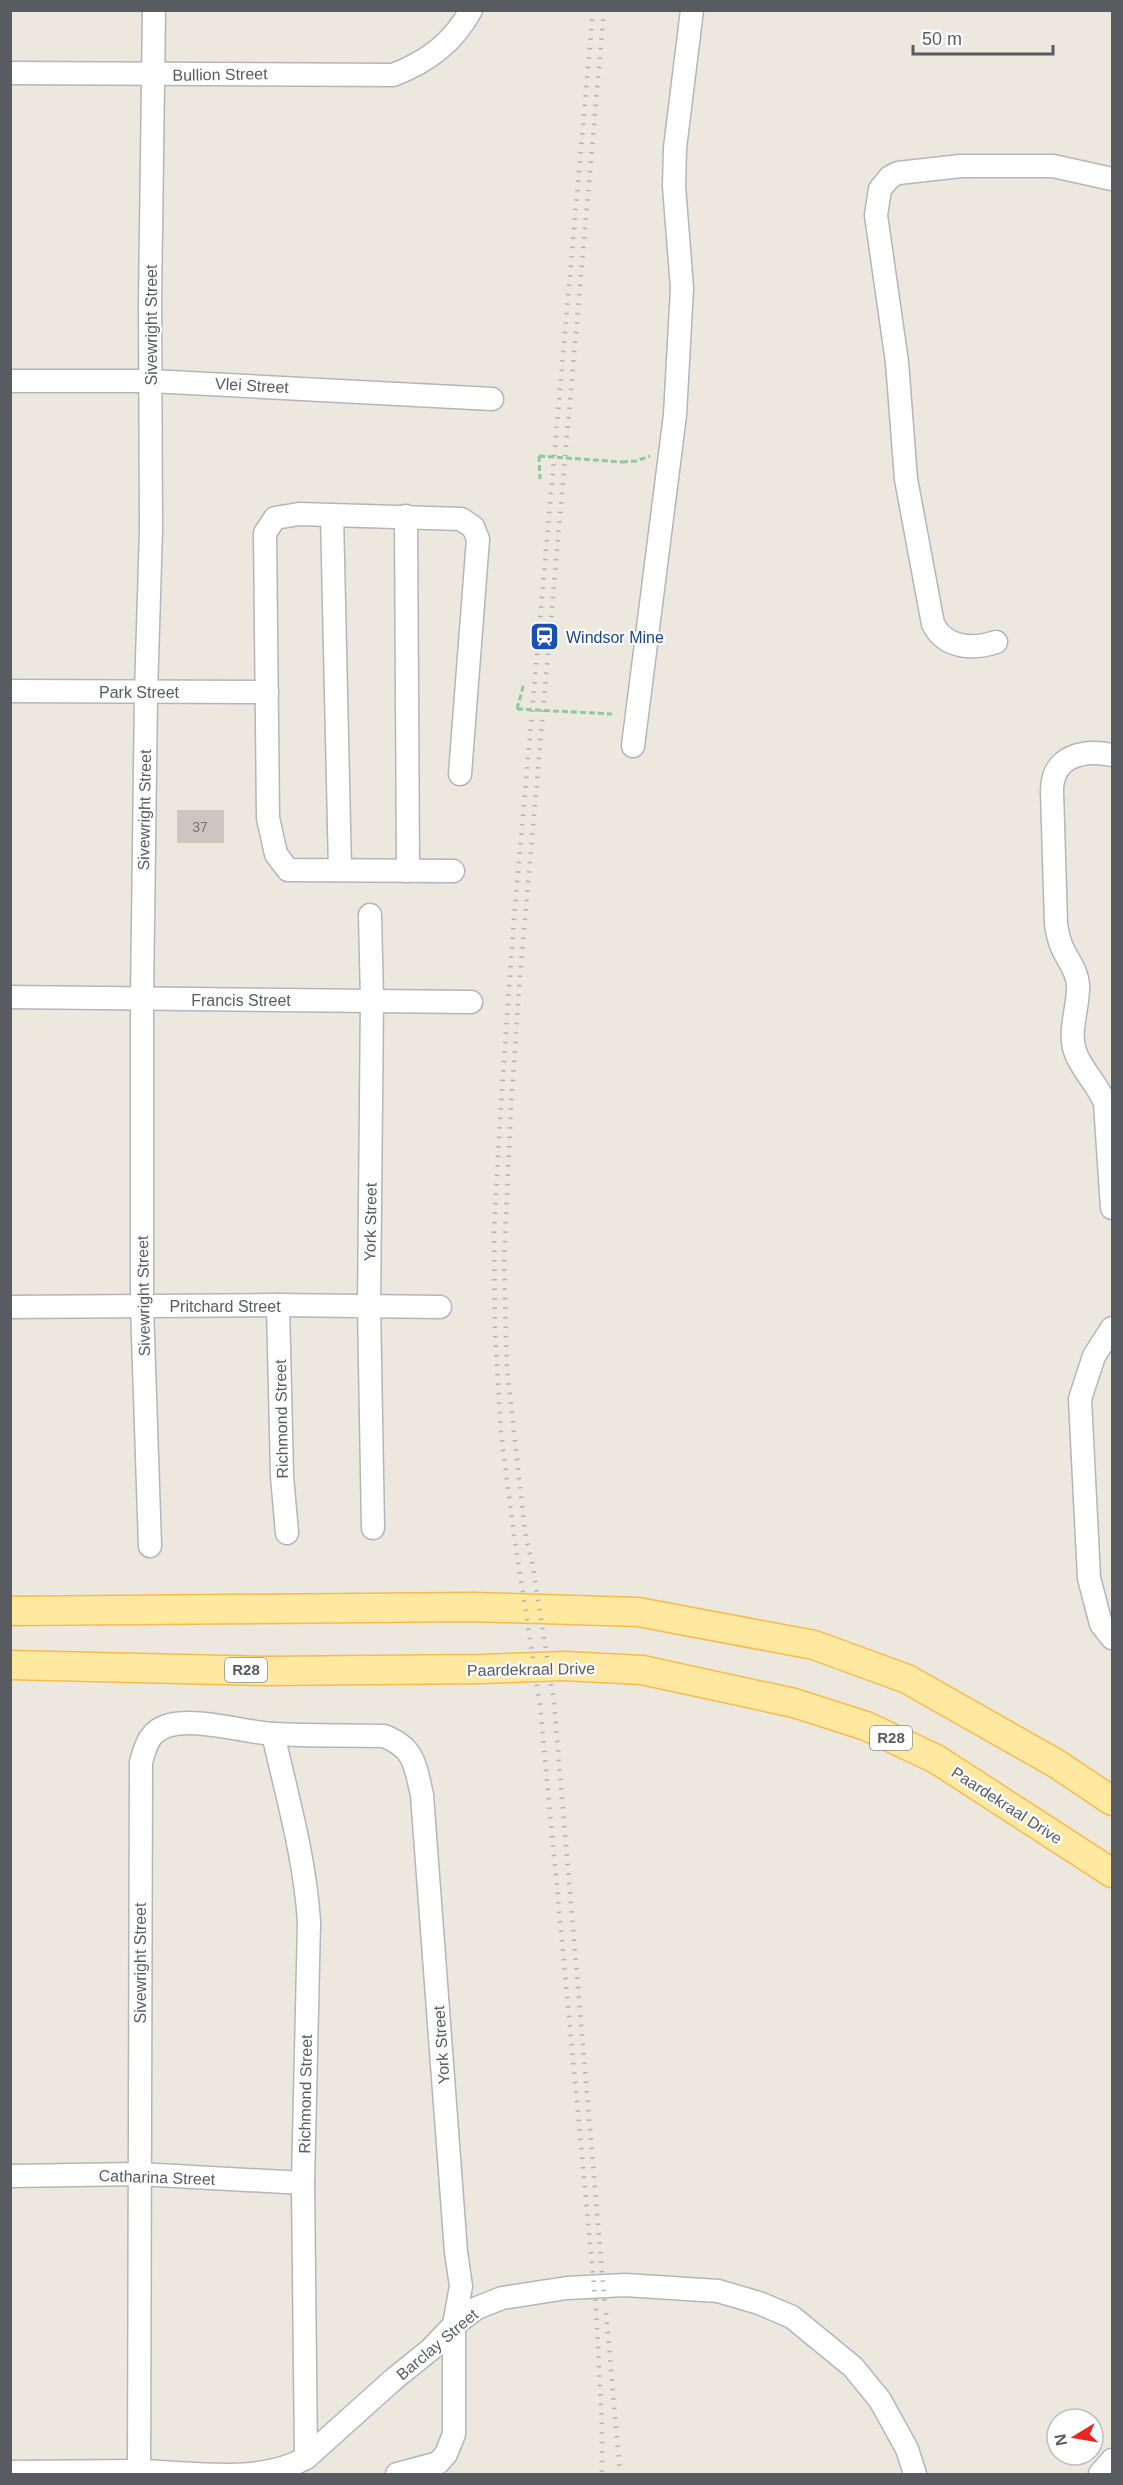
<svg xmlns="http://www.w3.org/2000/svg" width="1123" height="2485" font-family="Helvetica,sans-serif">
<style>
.building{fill:#ccc6c0}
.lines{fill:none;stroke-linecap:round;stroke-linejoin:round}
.minor-casing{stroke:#b2b6bb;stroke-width:25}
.major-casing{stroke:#f6bb4d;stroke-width:31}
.path{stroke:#92c79d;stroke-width:3;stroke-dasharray:6 3;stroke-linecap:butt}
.minor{stroke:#fff;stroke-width:22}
.major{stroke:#ffe9a0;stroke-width:28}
.rail{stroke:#b1b2b2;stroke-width:4.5;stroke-dasharray:1.5 8;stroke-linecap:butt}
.path-bridge{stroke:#92c79d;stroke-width:3;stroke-dasharray:6 3;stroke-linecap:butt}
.labels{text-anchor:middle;stroke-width:4.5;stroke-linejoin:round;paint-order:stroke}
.number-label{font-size:14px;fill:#757679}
.shield{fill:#fff;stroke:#8a8d90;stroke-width:1.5}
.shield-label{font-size:15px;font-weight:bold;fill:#585c61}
.street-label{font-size:16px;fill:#585c61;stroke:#fff}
.transit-label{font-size:16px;fill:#164399;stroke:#fff;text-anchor:start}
</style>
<rect width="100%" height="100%" fill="#ece8de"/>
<rect class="building" x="177" y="810" width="47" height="33"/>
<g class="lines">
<defs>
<g id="minor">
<path d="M10,73L393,75C427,62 453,43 471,10"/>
<path d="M10,381H151L492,399"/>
<path d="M332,515L340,870"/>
<path d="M406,516L408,871"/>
<path d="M996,642C972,650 945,648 933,624L906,479L897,362L876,215L880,189L890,177L898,173L961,166H1053L1112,179"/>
<path d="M10,691L267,692"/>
<path d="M633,746L675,415L682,288L674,186L675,148L692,10"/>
<path d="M1112,755C1083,749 1052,756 1052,791L1056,924C1057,930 1058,936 1060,942C1065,958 1077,968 1078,985C1079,1006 1068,1031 1075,1051C1081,1070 1098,1084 1105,1103L1112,1208"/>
<path d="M453,871L288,870L276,854L268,818L265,533L275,518L299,514L461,519L473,527L478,539L460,774"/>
<path d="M370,915L372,1000L369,1306L373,1528"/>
<path d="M10,997L471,1002"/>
<path d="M278,1305L282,1476L287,1533"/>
<path d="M10,1307L278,1305L440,1307"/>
<path d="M1112,1328L1094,1356L1080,1399L1089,1578L1101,1624L1112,1638"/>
<path d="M150,1546L142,1306V1000L146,693L151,530L150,302L154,10"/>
<path d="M273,1734C287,1796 305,1858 309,1922L303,2183L306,2458"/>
<path d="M10,2176L139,2174L303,2183"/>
<path d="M10,2472C53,2472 96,2471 139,2471C192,2472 259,2485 306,2458L394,2379L430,2350L454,2325L477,2308L502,2298L567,2288L625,2285L718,2291L759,2303L792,2317L853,2367L880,2400L907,2449L915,2474"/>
<path d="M139,2474L141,1762C146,1744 150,1730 170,1725C200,1718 243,1732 274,1734C311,1736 348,1735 384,1736C415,1748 415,1765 422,1795L456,2252L461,2286L454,2325V2434L446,2454L438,2463L397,2474"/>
<path d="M1100,2474L1112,2460"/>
</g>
<g id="major">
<path d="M10,1611L473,1607L638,1612L814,1645L907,1679L1057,1764L1112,1801"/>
<path d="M10,1665L268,1671L482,1669L564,1666L642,1670L794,1703L866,1726L936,1759L1112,1873"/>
</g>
</defs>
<use href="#minor" class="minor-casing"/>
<use href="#major" class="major-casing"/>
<g class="path">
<path d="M539,456L540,479"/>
<path d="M622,462L636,461L650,456"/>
<path d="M517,709L524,683"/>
</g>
<use href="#minor" class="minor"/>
<use href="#major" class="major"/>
<g class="rail">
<path d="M593,10L513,931L500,1120L494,1232L495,1332L501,1433L514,1535L540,1705L596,2307L602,2427V2474"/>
<path d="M604,10L520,976L511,1107L504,1260L507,1368L525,1532L533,1567L554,1703L605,2307"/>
<path d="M606,2313L620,2474"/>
</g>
<g class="path-bridge">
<path d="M539,456L622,462"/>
<path d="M517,709L612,714"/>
</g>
</g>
<defs>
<symbol id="station-square" viewBox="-11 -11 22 22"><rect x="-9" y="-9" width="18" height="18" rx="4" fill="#1a4fb4" stroke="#fff"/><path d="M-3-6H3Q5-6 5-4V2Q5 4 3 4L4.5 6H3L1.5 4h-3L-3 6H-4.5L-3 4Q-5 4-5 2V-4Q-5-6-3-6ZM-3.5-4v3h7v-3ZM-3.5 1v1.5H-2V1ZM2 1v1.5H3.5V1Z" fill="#fff"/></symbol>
</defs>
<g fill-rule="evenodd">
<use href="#station-square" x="528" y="620" width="33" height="33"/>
</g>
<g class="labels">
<g class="number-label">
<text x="200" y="832">37</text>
</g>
<g class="shield">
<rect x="225" y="1658" width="42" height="24" rx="4.5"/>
<rect x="870" y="1726" width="42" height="24" rx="4.5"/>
</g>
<g class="shield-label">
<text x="246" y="1675">R28</text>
<text x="891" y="1743">R28</text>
</g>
<g class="street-label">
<text transform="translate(220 74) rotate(-1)" y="6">Bullion Street</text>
<text transform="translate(151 325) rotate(-90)" y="6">Sivewright Street</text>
<text transform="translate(252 385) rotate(3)" y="6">Vlei Street</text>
<text x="139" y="698">Park Street</text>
<text transform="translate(144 810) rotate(-89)" y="6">Sivewright Street</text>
<text x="241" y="1006">Francis Street</text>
<text transform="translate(370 1222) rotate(-89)" y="6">York Street</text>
<text transform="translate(143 1296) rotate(-91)" y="6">Sivewright Street</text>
<text x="225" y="1312">Pritchard Street</text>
<text transform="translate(281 1419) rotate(-91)" y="6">Richmond Street</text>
<text transform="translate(531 1669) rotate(-1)" y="6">Paardekraal Drive</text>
<text transform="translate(1007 1805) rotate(33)" y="6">Paardekraal Drive</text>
<text transform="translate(140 1963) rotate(-90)" y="6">Sivewright Street</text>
<text transform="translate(441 2045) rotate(-94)" y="6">York Street</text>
<text transform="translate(305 2094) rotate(-89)" y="6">Richmond Street</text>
<text transform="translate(157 2177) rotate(2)" y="6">Catharina Street</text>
<text transform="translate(437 2344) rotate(-40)" y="6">Barclay Street</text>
</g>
<g class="transit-label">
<text x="566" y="643">Windsor Mine</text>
</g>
</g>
<rect width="1123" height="2485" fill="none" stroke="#585c61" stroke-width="24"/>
<g transform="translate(1075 2437) rotate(259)"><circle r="28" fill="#ffffff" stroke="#bcbec0" stroke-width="1.5"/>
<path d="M0-4.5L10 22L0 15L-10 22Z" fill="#ef2321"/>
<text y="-9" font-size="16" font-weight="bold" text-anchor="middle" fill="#585c61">N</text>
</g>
<path d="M913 45v9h140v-9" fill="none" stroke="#585c61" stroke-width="3"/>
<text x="922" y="45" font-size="18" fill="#585c61" stroke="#ffffff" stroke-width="4.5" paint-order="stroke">50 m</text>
</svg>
